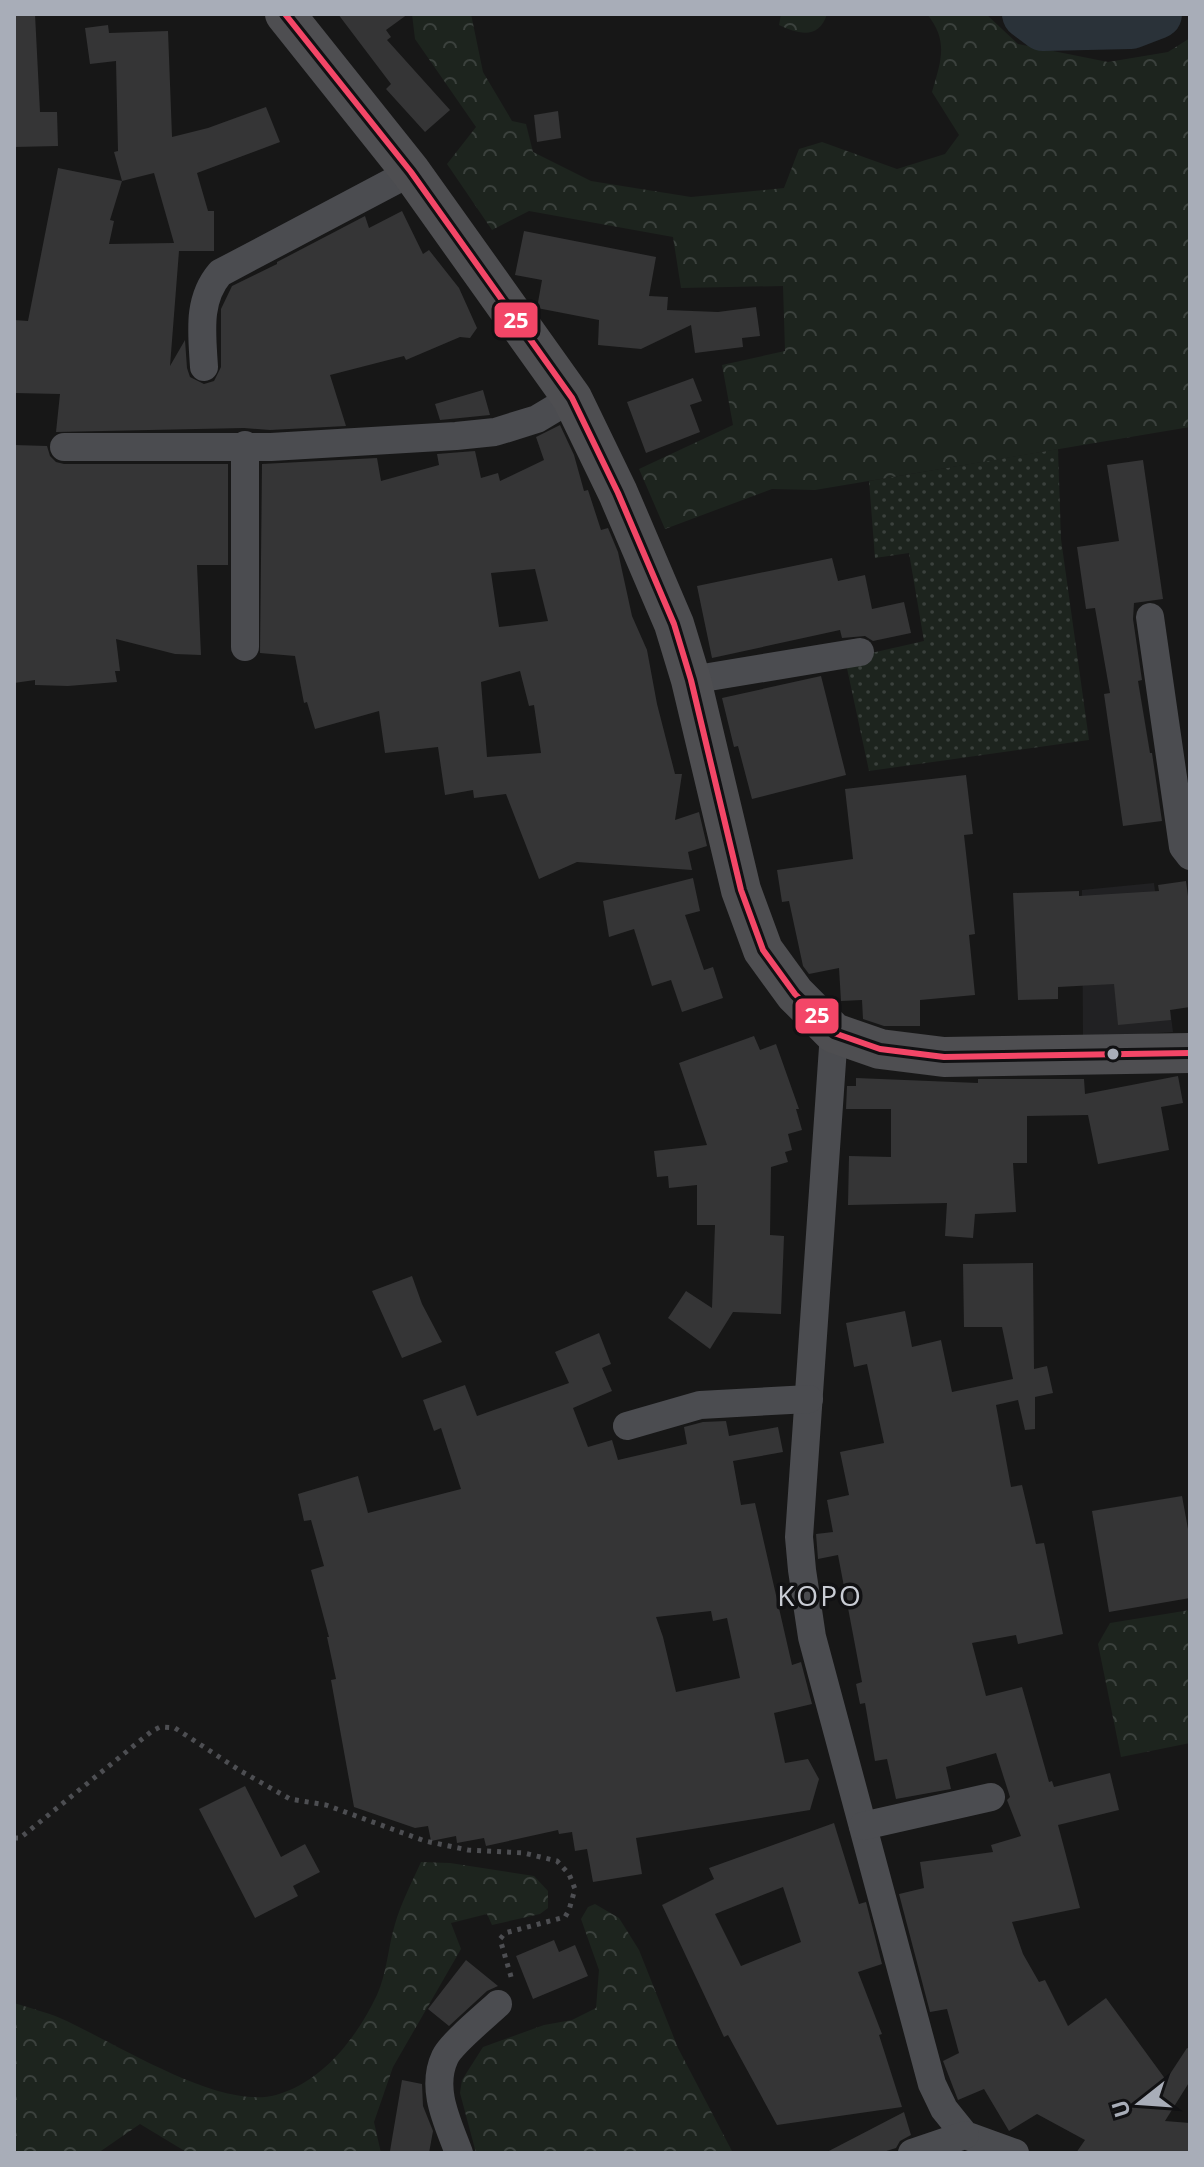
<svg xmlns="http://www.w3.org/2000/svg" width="1204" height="2167" font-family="'Open Sans',sans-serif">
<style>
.built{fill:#212123}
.grass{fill:url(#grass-dots)}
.forest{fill:url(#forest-crowns)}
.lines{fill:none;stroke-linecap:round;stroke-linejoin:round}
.river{stroke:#2a3239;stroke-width:50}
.building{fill:#353536;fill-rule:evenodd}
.path{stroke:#4d4e52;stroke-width:5;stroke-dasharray:4 6;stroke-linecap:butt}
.minor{stroke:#4b4c50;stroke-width:28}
.highway{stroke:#4e4e51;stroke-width:40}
.bus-1-casing{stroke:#111113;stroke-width:12}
.bus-1{stroke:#f34667;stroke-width:6}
.bus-dot{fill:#a8adb8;stroke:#111113;stroke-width:3}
.labels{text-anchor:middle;stroke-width:7;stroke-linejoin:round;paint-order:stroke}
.quarter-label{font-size:28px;letter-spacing:2px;fill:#c9ccd4;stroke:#111113}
.line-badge{stroke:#111113;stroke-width:3}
.badge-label{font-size:22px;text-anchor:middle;font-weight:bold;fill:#fff}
</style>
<defs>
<pattern id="grass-dots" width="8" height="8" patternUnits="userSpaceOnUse" patternTransform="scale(2)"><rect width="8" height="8" fill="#1d241e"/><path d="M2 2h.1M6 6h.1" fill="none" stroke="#3b413d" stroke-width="1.8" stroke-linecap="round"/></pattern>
<pattern id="forest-crowns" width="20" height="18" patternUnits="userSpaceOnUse" patternTransform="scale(2)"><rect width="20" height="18" fill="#1d241e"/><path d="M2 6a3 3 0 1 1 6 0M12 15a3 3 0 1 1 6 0" fill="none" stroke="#3b413d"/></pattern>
</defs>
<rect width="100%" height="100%" fill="#171717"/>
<path class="built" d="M1154,883L1173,1032L1083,1038L1082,890Z"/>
<path class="grass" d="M1058,449L1061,539L1089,740L869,771L845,659L924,641L909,553L875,558L869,481Z"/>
<g class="forest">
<path d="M412,14H471L483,72L512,121L526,124L533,152L591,181L691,197L784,188L799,149L822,142L897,169L945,154L959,135L932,92C941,61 949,41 927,14H986L1018,44L1108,62L1168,52L1190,38V427L815,490L772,489L665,529L639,469L733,425L722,365L785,351L783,286L681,288L673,237L529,211L492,230L447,164L476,127L415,39Z"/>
<path d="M781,14H827C819,40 798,34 779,25Z"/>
<path d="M1190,1610V1743L1121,1757L1098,1644L1110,1623Z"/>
<path d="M421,1862L450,1863L534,1876L548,1891V1908L540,1914L492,1925L487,1914L451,1923L461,1949L393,2067L374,2122L381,2153H188L140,2124L98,2153H14V2003C29,2008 46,2012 60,2018C113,2041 219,2111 276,2095C323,2082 357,2037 377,1995C387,1973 388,1947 395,1924C401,1903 412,1882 421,1862Z"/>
<path d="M595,1904L619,1918L639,1950L678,2048L733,2153H476L460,2093L462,2080L483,2047L544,2025L572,2020L596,2008L599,1970L581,1919L588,1907Z"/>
</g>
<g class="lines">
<path class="river" d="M1027,14L1043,26L1131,24L1157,14"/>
</g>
<g class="building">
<path d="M35,14L40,112H57L58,146L14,147V15Z"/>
<path d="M338,14H408L386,30L391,37L387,40L450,110L425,132L386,89L391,84Z"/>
<path d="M108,25L109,33L168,31L172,137L208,128L266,107L280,142L197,173L208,211H214V251H179L170,366L185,340L187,368L190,377L204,384L214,381L221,367V309L232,286L277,264V262L365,216L369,228L402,211L423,254L429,250L459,288L477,328L470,338L460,337L406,360L404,356L330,375L346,426L270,430L244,428L56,432L60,394L14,393V320L28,321L58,168L122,181L110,220L114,221L109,244L174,243L154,173L122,181L114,152L118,151L116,61L90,64L85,28Z"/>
<path d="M558,111L561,138L537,142L534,115Z"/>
<path d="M524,231L656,257L649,296L668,297L667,310L718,312L756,307L760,336L742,338L743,347L695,353L691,325L641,349L598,345L599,320L537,308L542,280L515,275Z"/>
<path d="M693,378L702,401L690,405L700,432L646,453L627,402Z"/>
<path d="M483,390L490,415L440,420L435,404Z"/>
<path d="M560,425L574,455L584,491L588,490L601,530L608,528L618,552L632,616L647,650L657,704L675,774H682L675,820L699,812L707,846L688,852L692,870L577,862L539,879L506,794L474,798L473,790L445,795L438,747L385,753L379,711L315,729L307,702L304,703L295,656L260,653L262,464L377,458L381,481L439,465L437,454L475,451L481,478L498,473L500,481L544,460L536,437ZM535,569L548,621L499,627L491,573ZM520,671L529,706L534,705L541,753L487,757L481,682Z"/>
<path d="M14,445L47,446L50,456L56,462L64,464H228V565H197L201,655L175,654L116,639L120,671H115L117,682L68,686L35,685V680L14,683Z"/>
<path d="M1143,460L1163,599L1134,603L1133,619L1142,680L1138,681L1150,753H1152L1162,821L1123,826L1104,694L1110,693L1095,608L1086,609L1077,547L1119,541L1107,465Z"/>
<path d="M832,558L838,581L865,575L872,609L904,602L911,633L873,641L865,636L842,638L840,630L712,658L697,586Z"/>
<path d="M821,676L846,775L752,799L738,746L734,747L722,698Z"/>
<path d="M966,775L973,834L964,835L975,934L969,935L975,995L920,1000V1026H884L863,1019L862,1000L841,1001L839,968L809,974L803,966L789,901L782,902L777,870L853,859L845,789Z"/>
<path d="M693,878L700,911L685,915L704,970L713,967L723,998L682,1012L671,980L652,986L634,929L609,937L603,901Z"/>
<path d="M1186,881L1190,911V1007L1170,1010L1171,1020L1118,1025L1114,984L1058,987V999L1018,1000L1013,893L1079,891V896L1159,891L1158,885Z"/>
<path d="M754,1036L760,1050L776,1044L799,1109H796L802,1130L788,1134L792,1150L785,1152L788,1162L771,1167L770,1235L784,1236L781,1314L733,1312L710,1349L668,1318L686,1291L712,1308L715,1225H697V1185L669,1188L668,1176L657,1177L654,1151L707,1145L679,1063Z"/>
<path d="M1178,1076L1183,1103L1161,1107L1169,1150L1098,1164L1088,1115L1027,1116V1163H1013L1016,1212L975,1214L973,1238L945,1236L947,1203L848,1205L849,1156L891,1157V1109H846L847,1086H856V1078L978,1083V1079H1084L1085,1094Z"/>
<path d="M1033,1263L1034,1369L1047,1366L1053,1393L1035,1397V1429L1025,1430L1018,1400L996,1405L1011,1487L1022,1485L1036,1544L1044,1543L1063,1634L1018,1644L1016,1635L972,1643L986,1696L1022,1687L1049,1782L1052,1781L1054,1787L1110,1773L1119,1810L1058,1825L1080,1908L1012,1922L1023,1954L1039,1982L1045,1980L1068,2026L1106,1998L1166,2080L1187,2048L1190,2049V2081L1165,2121L1190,2123V2153H1076L1085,2140L1037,2114L1009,2131L984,2089L958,2100L943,2061L959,2053L947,2009L930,2012L899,1894L924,1888L920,1862L993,1852L991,1845L1021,1836L1007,1800L1010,1797L996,1753L946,1767L951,1789L896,1799L887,1759L875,1761L865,1703L860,1704L856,1684L862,1682L838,1555L818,1559L816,1534L833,1532L827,1500L849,1495L840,1452L884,1443L867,1364L854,1367L846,1323L905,1311L912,1347L941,1340L952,1392L1013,1379L1002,1327H964L963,1264Z"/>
<path d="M412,1276L422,1304L442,1342L402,1358L372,1291Z"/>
<path d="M599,1333L611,1364L602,1368L612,1391L573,1408L588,1447L612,1440L618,1460L687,1444L684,1427L703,1422L726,1421L729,1436L778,1427L783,1452L733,1461L741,1505L755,1503L792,1665L801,1662L812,1704L774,1713L785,1763L808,1759L819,1779L810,1810L636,1838L642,1874L593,1882L587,1849L575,1851L572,1832L559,1834L558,1830L486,1846L484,1838L457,1843L456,1836L431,1841L428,1826L415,1828L354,1807L331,1680L336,1679L327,1637H329L311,1570L324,1566L311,1520L304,1521L298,1494L358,1476L368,1513L461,1489L441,1428L434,1431L423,1400L465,1385L477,1416L569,1383L555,1352ZM711,1611L713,1621L727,1618L740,1678L676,1692L663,1637L656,1617Z"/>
<path d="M1182,1496L1190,1540V1598L1109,1612L1092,1511Z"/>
<path d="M245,1786L281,1857L305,1844L320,1872L293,1886L298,1896L255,1918L199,1809Z"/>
<path d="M834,1823L859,1904L866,1902L882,1964L858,1972L882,2034L879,2035L902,2107L777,2125L728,2035L724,2037L662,1905L714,1879L709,1868ZM783,1887L801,1942L741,1966L715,1914Z"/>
<path d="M554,1940L559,1952L575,1945L588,1976L533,1999L516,1956Z"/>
<path d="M466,1960L498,1986L487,1991L449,2026L428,2009Z"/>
<path d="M402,2080L422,2084L423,2106L433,2131L429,2153L390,2151Z"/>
<path d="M904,2112L911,2135L900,2141L896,2148L880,2153H825Z"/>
</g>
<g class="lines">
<path class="path" d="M14,1838H20L152,1731L160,1727L175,1728L239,1770L290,1799L326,1805L425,1841L468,1850L524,1853L557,1861L569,1874L575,1889L569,1910L565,1917L505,1933L500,1939L512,1980"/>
<g class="minor">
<path d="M204,367C202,333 197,300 220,273L411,172"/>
<path d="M245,445V647"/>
<path d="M64,447H271L456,436L495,432L537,419L572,398"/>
<path d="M1150,617L1183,847L1190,856"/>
<path d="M691,680L860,652"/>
<path d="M834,1033L799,1537L802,1570L812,1637L932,2084L944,2109L965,2135L1015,2153"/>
<path d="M627,1426L700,1405L809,1399"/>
<path d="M863,1826L991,1797"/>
<path d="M459,2153C448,2123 430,2089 445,2057C451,2044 485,2016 498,2004"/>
<path d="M912,2153L965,2135"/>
</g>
<path class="highway" d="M285,14L411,172L572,398L618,493L674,624L691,680L741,890L763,950L795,994L834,1033L880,1049L944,1057L1190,1053"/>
<defs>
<path id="bus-1" d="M285,14L411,172L572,398L618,493L674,624L691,680L741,890L763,950L795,994L834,1033L880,1049L944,1057L1190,1053"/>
</defs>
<use href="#bus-1" class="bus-1-casing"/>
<use href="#bus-1" class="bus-1"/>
</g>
<circle class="bus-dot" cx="1113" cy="1054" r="7"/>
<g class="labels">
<g class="quarter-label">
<text x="820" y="1606">KOPO</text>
</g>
</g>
<g class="line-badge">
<rect x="493" y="301" width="46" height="38" rx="8" fill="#f34667"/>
<rect x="794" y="997" width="46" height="38" rx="8" fill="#f34667"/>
</g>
<g class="badge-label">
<text x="516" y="328">25</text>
<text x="817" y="1023">25</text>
</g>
<rect width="1204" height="2167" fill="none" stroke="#a8adb8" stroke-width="32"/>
<g transform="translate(1140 2103) rotate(253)" stroke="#111113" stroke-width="6" paint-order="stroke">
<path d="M0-6L14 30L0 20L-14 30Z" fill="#a8adb8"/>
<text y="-12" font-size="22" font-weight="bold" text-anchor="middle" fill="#a8adb8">U</text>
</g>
</svg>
